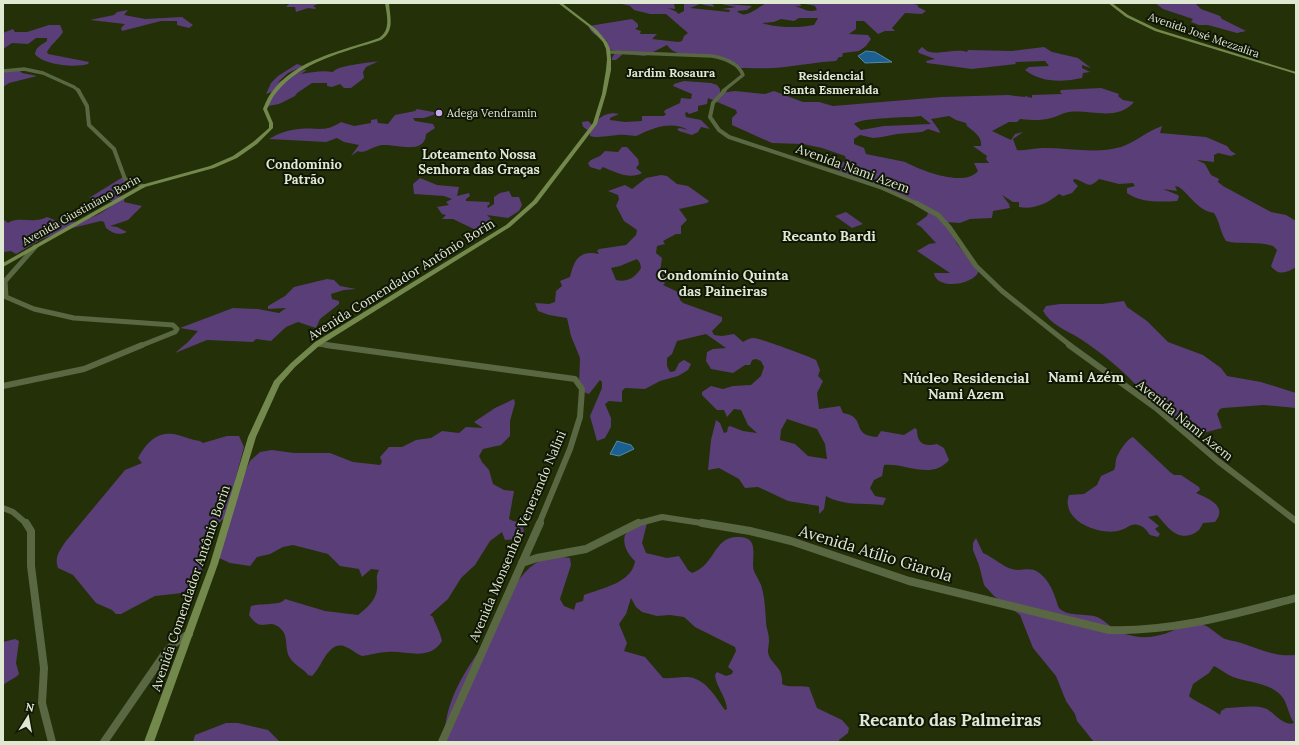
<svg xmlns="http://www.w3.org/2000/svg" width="1299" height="745" font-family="Lora,serif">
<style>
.green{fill:#5a3e78;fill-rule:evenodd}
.water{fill:#1b6090;stroke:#5689a4}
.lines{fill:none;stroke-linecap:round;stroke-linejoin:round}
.tertiary-far4{stroke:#596742;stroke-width:3.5}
.tertiary-far3{stroke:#596742;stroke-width:4}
.tertiary-far2{stroke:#596742;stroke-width:5}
.tertiary-far1{stroke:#596742;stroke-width:6}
.tertiary{stroke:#596742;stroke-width:8}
.secondary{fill:#73884c;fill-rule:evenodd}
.poi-dot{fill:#c7a6ef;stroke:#101606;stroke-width:1.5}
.labels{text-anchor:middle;stroke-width:4;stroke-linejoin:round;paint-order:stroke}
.far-street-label{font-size:11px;fill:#dfe8d1;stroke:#101606}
.far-poi-label{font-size:11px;fill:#dfe8d1;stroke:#101606;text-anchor:start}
.far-neighbourhood-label{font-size:12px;font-weight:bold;fill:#dfe8d1;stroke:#101606}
.far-quarter-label{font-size:13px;font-weight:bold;fill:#dfe8d1;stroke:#101606}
.street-label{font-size:13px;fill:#dfe8d1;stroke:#101606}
.neighbourhood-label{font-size:14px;font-weight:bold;fill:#dfe8d1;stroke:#101606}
.near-street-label{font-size:16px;fill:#dfe8d1;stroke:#101606}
.near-neighbourhood-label{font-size:17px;font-weight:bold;fill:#dfe8d1;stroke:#101606}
</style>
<rect width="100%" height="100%" fill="#243007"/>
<g class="green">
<path d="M290,3H320L313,6L316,8L315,9L308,8L296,12L295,7H286Z"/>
<path d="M618,3H674L675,9L668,8L677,12L678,14L684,11V3H712L714,7L700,4L690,8L729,12L730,10L722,9L736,7L716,3L752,6L747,10L737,11C746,21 758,6 767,3C773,1 791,3 798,3L802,6H795C803,8 807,13 817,10L815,6L801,3H908L918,5V7L926,11L922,14L905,13L892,28L895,31H885L878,34L864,21H856V29L849,34L868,35L871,39L866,46L859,51L843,53L842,57H839L836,61C818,62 802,65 785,67C771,69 755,68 742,68C731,67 722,57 711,55C694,53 677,59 667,45L645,56L623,54L616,60H612V58L616,51L608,49L607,41C600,37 590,34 589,26L632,19L638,24V27L635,29L641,31L640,34H657L652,39L678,42L682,41L684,36L688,33L666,14H650L634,10L630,6ZM799,18H818L814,25C800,28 776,28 762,23L774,22L781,19L794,21Z"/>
<path d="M1155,3H1195L1201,9L1220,16L1222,19L1246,31L1237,33L1208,25H1199L1191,22L1193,19L1163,9Z"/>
<path d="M128,10L124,15L145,19L182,17L193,25L189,28L177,25V21H161L122,31L121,28L125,24L90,20L114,15L117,12Z"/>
<path d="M49,25H60L63,32C59,39 51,44 47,52L48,54L89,62L88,64C75,68 43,65 35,54C36,47 41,45 47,41V38H36L28,44L12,43L3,49V33L13,29L15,32H27Z"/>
<path d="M922,47C924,48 925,50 927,51C937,56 955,48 967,52L968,50L1012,51L1044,47L1052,52L1078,58L1091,68L1082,65V68L1090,72L1083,73L1082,78C1063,82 1041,83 1025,70L1029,67L1049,66L1045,61L1015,62L1016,64L972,69L927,63L926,61L935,59L919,53L918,51Z"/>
<path d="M379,61L366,67L363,72L364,78L351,88H344L340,84L332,87L327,86V83H312L297,93L295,96L279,104L268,106L274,91L266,94L271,83L278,76L297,64L303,66L288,73L277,83L304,70H307L301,74C312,72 323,70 333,72C338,65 369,63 379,61Z"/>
<path d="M19,70L22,73L37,76L9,83L3,87V71Z"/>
<path d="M684,81L711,83L717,85L720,89V93L735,91L765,94L774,91L803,102H819L833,106L942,97L1008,95L1025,97V96L1032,98V95L1062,94L1060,92L1061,90L1101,88L1119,94L1118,96L1123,100L1134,102C1116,122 1091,109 1069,112C1062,113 1057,117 1051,118C1041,121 1030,120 1020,119L1017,122H1009L992,131L1011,140L1015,134L1023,132L1013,139L1017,150C1026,151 1035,148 1044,148C1069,148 1097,154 1121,147C1136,142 1147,131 1162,126L1160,133L1206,137L1227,146L1231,151L1236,154L1231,156L1218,153L1214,155V162L1197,160L1205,164L1211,175L1219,179L1218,182L1223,186L1271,212L1286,215L1296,221V267C1287,273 1278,276 1271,266L1277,250L1273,246C1258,241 1241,245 1226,241C1220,232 1220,222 1214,213C1197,210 1191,196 1179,187L1175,186L1177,191L1163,189L1178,195L1179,197L1177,201C1162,202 1140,203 1127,193V188L1135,186L1133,183L1119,184L1099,179C1087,191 1087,181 1074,179L1073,181L1078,186L1072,193L1063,196L1059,194C1048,203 1034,210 1019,207V202H1013L1002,195L1009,204L1010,208L993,211L992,218L970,219L960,223L945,222L957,244L979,271C973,286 936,290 934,273H950L917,251L929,244L936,243L921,227L916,224L927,216L928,213L907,200L833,169L846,160L845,156L822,148L803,144L772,143L732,125V118L737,113L736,110L708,98L707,104L698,106V111L689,114L687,112L685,113L686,117L701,120L710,129L701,127L698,132L692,135L679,131L677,129L680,128L688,130C677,123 661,125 650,130C645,131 640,135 636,136C633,136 629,135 626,135C617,134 598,139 590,136V131C585,129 582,127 582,122L588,121L592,125C600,117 607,111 619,114L610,118V120L625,122L642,121V116H664L666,114L664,112L665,110L680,103L681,98L691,99L692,94L673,86L674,84ZM921,116L931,124L884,126L861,130L854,124C862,117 908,118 921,116ZM949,116L956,120L966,123L967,126C974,132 982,136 981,146H973L987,156L986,159L989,163H974L978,171C964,188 920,170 905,162C903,161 869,155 866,154L864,148L854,144V139L860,135L873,138L882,137L897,134L922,132L928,129L940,133L939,130L931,119Z"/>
<path d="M417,109L439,113L424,118H413L415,121L433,124L435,128L426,134C425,158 390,141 378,146C371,148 363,154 358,151L351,156L359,145L344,142L337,138L326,142L269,139C279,133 288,130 299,129C318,127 324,133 341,122L354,126L371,123V120L377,119L378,123L388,124L395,115L415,111Z"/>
<path d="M622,147H627L638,159L639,164L636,168L642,173C630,180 615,172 603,167L600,170L590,167L588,163L591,160L600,156L605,151L618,152Z"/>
<path d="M661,175L667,176L677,184L688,186L709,201L707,203L679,209L687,220L681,226V234H676L663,241L665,244L657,246L656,253L662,258L660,272L666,277L663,281L665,283L663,285L678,292L680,300L683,303L722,317V321L712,331L714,335L722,336L734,334L743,342C746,340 750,338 754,338C759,338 811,357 816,360L820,370L818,376L823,381L817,393L819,409L840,406L843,413C868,417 849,435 877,437L881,431L904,435L915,428L917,430C917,444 925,447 937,444L944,448L949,460C931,481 905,462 884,465L882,476L874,480L870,488L875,496L886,498L883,505C864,503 843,506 826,496L824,509L819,514V506L788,501L758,487L745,488L739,479L719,468L708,470L711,440L716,420L720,423L724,433L727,432L728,427L730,426L743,431L757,433L748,425L741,410L734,409L727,417L724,410H717L702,395V392L711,386L723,389L733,386L751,385L761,376L764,367L761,361L756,359L752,360L750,365H745L733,373L711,369L706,361L707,352L713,349L726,348L706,334L677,341L672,354L667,358V366L670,372L675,371L679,363L684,360L691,364L688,370L678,376L660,381L645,389L625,388L622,391V402L609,401L605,404L611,418V427L605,438L597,441L590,416L602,388V382L600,380L589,394L581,391L579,385L580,358L571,336L567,318L549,315L538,311L535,303L549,304L555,302L556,291L562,286L560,281L570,277C574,260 579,250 599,254L597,251L599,249L626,245L636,235L637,230L624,221L616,206L619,199L618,195L608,191L625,185L632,189L646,178ZM637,259L640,263L641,268C636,277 627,283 616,280L611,268L620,266ZM787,419L817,429L825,444L827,459L808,456L795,444L780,440L781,430Z"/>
<path d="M123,177L128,186L119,197L125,195L124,202L142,206L128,220L110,226L117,227L127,232C119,236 112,233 106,228L104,222L101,221L68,229L40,240L16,254L11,251L3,252V219L8,223C19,216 35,224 47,217C53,219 58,222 64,222C80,224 102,215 113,204L112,201L89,198Z"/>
<path d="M420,178L437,185L459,187L457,196L469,193L470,196L466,199V201L489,202L490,204L487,206L488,208L494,204V197L500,193L509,191L512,197H519L522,205L519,211L508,218L487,215L494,222L486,228L487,232L482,233L453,219H442L446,215L442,214L437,207L449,205L446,202L452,199L444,196L414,194L413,184Z"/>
<path d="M846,212L863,224L852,228L835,216Z"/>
<path d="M327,279L334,280L340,286L356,289L344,290L331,294L332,299L339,301V304L320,319L316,328L298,322L286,327L271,341L256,339L253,342L207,340L175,353L188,342L198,331L180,328L233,308L258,309L279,313L286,308L268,309V306L285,296L294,287Z"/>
<path d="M1124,301L1127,307L1147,321L1168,342L1203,355L1221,368L1227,376L1261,382L1296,393V408L1264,405L1223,408L1220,409L1217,414L1222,428L1192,436L1148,403C1141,383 1098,350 1079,338C1066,330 1051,325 1043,311L1046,306L1060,304H1102Z"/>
<path d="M514,399L515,403L510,421V436L501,445L483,449L479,456L482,462L489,470L493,484L504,490L514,491L509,519L513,521L522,522L524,532L515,539L505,540L502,532L490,541L475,565L461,578L448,599L430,615L433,617C436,626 440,631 442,641C429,662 406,650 387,652C379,652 371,655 362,656C356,654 352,649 346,647C328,639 322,668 312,676L308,675C303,668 295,666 290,658C284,649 289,636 281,629C268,616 262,635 249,615L251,606C260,603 281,606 285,599L325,611L358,615C367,608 376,600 377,589C378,582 375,577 379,570L371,569L362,577L359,569L340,566L328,554L293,545L283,547L270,554L257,557L250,566L230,563L219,558L224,521L223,519L218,524L209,552L203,563L201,575L197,581L182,593L155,596L121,614H116L112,610L96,603L73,575L58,568C54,557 60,550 66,541L125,470L142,463L138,458C147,442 158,430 178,435C186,437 192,440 200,441L203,443L227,436H239L244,447L229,503L235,494L250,461L260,452L272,450L294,453H330L353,462L380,465L382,462L380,457L389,447H402L416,440L431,438L442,431L459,433L466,427L483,428L474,422L495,408Z"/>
<path d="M1133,437L1170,472L1174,475H1181L1199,487L1200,490L1196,493C1209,499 1228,506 1215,522L1203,523C1200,529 1199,531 1193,534C1176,541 1167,526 1157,515L1148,517L1159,526L1155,529L1160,534L1158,537L1150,535C1147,531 1144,526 1138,525C1131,523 1128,528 1121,530C1105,536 1070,525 1068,505C1067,502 1068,498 1069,495L1084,494L1097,485L1101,476L1114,470C1116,466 1115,464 1116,460C1117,454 1127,439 1133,437Z"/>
<path d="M647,523L642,543L646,553L667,558L679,556L688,570L692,573C717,564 713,535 740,537C761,538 750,559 754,571C756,576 759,580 761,585C765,597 765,609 766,621C766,628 769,633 769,640C769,644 768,648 768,652C770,665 784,666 782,684C788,688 801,685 809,687L817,708L842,720L849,728L848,733L839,740V742H445C443,712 457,684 473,660C479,650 488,642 493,633C497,625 498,615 502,606C504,600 509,594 513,588C528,566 541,553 570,558L571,565L560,599L564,606L574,610L576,603L583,601L584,595C602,588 632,583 635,561C628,555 622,544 625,535L631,528ZM631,598L636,607L642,612L657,616L670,615L684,617L695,627L735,647L736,651L728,667L733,671L732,674L726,676L717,672L715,675C716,687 726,696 727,709L725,710C715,696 704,676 685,677C677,677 670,679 663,678L645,657L624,651L627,643L619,624L626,614Z"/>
<path d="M976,538L983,553C993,557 1003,567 1012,569C1021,572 1030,566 1038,572C1047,578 1052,588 1055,597C1057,601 1057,605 1059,608C1067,617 1086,613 1097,617C1107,621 1111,630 1125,634C1141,639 1156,638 1172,631C1181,628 1190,622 1200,624C1210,626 1215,633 1223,638C1229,641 1237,641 1244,644C1262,650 1276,657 1296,655V742H1094L1077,721L1075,714L1066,701L1056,676L1033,648L1020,615L994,596L984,585L979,565L973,550V543ZM1214,666C1220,669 1226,674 1233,677C1249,683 1271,682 1283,698C1287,703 1289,716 1294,723C1284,727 1274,713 1267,709C1255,704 1238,708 1226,708L1221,711L1220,715C1213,709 1192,700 1189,696L1193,684L1209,673Z"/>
<path d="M15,639L19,641L16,663L19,674C14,680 7,680 3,686V642Z"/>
<path d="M226,723H238L268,730L280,742H193L195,735Z"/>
</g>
<g class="water">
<path d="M866,51L875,52L892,62L865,63L858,56Z"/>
<path d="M617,441L631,445L634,449L619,456L610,454Z"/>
</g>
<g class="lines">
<g class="tertiary-far4">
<path d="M609,52L712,56C724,58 738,62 743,75L723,91"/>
<path d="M3,71L24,69L43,73L74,87L79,91"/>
</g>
<g class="tertiary-far3">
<path d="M78,90L87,106L89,125L114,149L125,179L143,186"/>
<path d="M725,90L713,103L710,117L719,130L729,137L880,187L918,204"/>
</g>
<g class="tertiary-far2">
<path d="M916,203L938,215L949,227L976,266L1002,291L1071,346"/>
<path d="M35,247L5,281L6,297L34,309L74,318L173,325L177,329L175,332L140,346"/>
<path d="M317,344L334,346"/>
</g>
<g class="tertiary-far1">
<path d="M326,345L575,379L582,389L580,417L570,449L539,524"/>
<path d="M1069,345L1156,408L1218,461L1296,521"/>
<path d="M3,386L84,369L142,345"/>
<path d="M3,508L13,512L27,524"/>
<path d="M636,524L662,517L708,524"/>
</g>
<g class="tertiary">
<path d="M26,523L31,531V566L44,668L42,703L52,742"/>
<path d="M702,523L750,531L791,541L909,581L1109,630C1174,632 1234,614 1296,598"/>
<path d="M522,563L537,558L586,549L638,523"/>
<path d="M104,742L166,652L176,642L189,634"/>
<path d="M442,742L540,523"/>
</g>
<g class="secondary">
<path d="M385,3H389C390,17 395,31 381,40C345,52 301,61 276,93C272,97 270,104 267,109L273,123V128L257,144L237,158L214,168L145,187L3,267V263L141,185L210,166L233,156L253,142L269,128V123L263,109C265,104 268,97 271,93C295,59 342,51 379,38C391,30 387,16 385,3Z"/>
<path d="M558,3H562L597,30L607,42L610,49L611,59V70L606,94L597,124L537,203L510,227L319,346L295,367L280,384L256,437L218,564L154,742H144L210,564L248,437L274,381L291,363L315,342L506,225L533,201L593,123L602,94L606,70L607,59L606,49L603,42L588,26Z"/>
<path d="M1108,3H1112L1128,15L1157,29L1296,72V74L1155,31L1126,17Z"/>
</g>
</g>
<circle class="poi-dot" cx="439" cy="113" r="4"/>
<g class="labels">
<g class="far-street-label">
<text transform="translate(1204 35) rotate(19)" y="4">Avenida José Mezzalira</text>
<text transform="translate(81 210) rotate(-29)" y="4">Avenida Giustiniano Borin</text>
</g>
<g class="far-poi-label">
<text x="447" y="117">Adega Vendramin</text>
</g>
<g class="far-neighbourhood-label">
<text x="671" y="77">Jardim Rosaura</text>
<text x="831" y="80">Residencial<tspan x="831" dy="14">Santa Esmeralda</tspan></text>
</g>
<g class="far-quarter-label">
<text x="479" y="159">Loteamento Nossa<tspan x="479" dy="15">Senhora das Graças</tspan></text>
<text x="304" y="169">Condomínio<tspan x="304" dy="15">Patrão</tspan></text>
</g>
<g class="street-label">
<text transform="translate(853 168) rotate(20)" y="5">Avenida Nami Azem</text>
<text transform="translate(401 279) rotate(-32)" y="5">Avenida Comendador Antônio Borin</text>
<text transform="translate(1185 420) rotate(39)" y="5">Avenida Nami Azem</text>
<text transform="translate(517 536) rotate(-67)" y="5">Avenida Monsenhor Venerando Nalini</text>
<text transform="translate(190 588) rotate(-71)" y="5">Avenida Comendador Antônio Borin</text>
</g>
<g class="neighbourhood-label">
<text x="829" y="241">Recanto Bardi</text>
<text x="723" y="280">Condomínio Quinta<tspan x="723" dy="16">das Paineiras</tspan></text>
<text x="1086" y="382">Nami Azém</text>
<text x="966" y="383">Núcleo Residencial<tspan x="966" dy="16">Nami Azem</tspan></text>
</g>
<g class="near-street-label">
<text transform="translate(876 553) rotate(17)" y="6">Avenida Atílio Giarola</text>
</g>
<g class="near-neighbourhood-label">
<text x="950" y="726">Recanto das Palmeiras</text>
</g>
</g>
<rect width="1299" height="745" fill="none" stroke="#dfe8d1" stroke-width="8"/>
<g transform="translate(28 717) rotate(11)" stroke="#101606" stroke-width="3" paint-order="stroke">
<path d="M0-3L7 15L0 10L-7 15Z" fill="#dfe8d1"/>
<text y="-6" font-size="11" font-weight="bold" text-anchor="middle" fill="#dfe8d1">N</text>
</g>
</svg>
